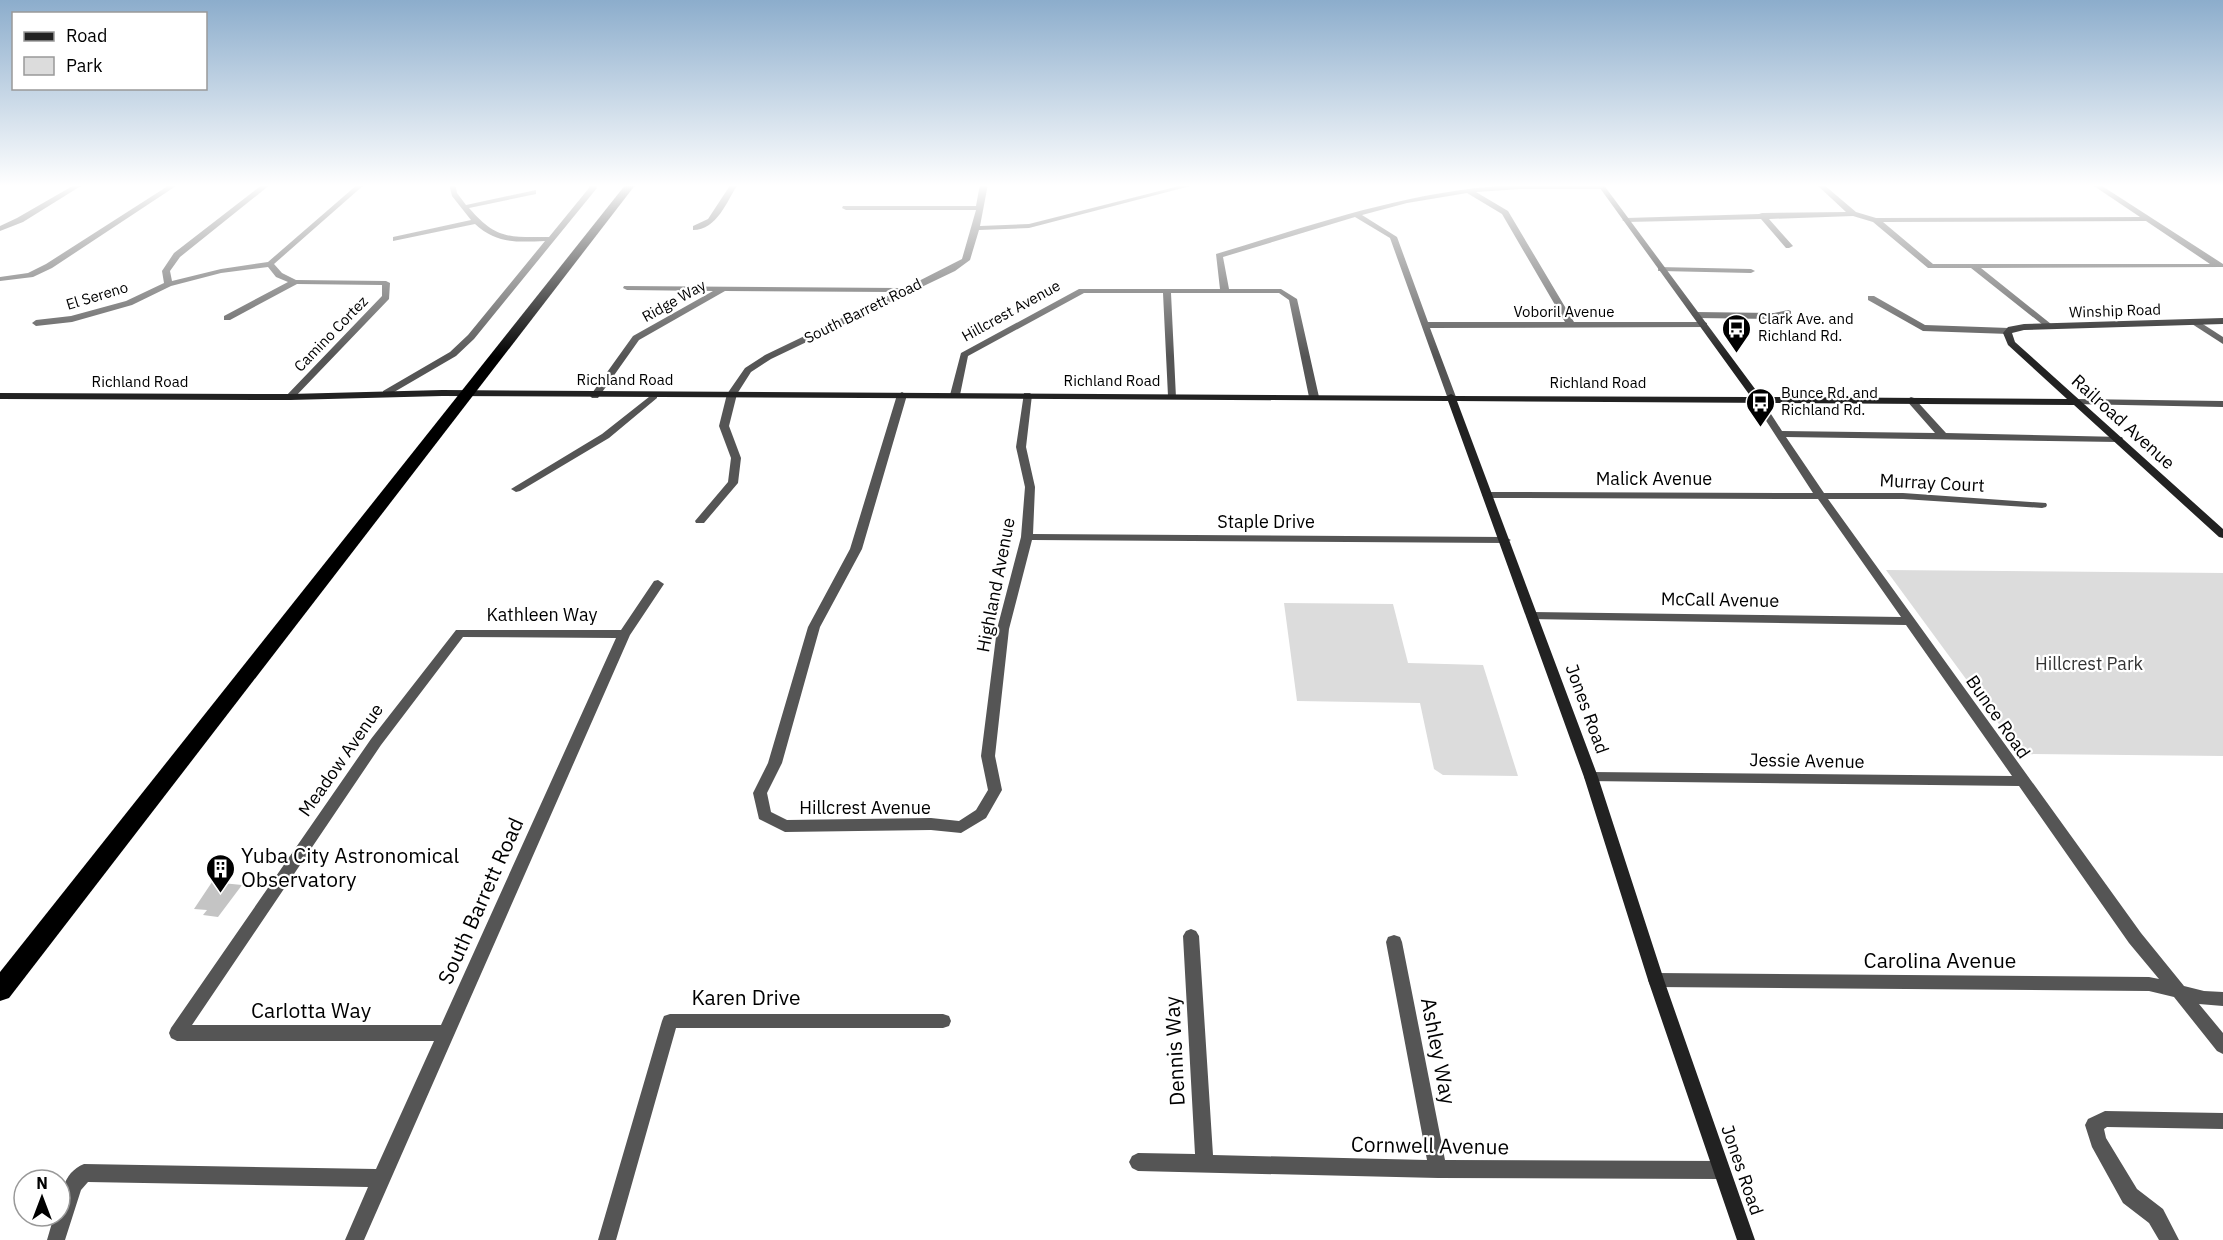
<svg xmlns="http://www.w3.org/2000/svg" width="2223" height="1240" font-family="'IBM Plex Sans',sans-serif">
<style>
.green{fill:#dcdcdc}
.building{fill:#c4c4c4}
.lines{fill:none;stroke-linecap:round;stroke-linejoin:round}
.street{fill:#555;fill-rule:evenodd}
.secondary{fill:#222;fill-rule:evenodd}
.highway{fill:#000;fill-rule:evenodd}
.labels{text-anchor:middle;stroke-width:4.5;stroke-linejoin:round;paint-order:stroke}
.far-street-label{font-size:15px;fill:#000;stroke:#fff}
.far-poi-label{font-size:15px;fill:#000;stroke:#fff;text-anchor:start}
.street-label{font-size:18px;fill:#000;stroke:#fff}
.park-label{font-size:18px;fill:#333;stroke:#fff}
.near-poi-label{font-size:21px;fill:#000;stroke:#fff;text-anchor:start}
.near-street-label{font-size:21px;fill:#000;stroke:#fff}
</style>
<rect width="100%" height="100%" fill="#fff"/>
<g class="green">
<path d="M1886,570L2223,573V756L2021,754Z"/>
<path d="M1284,603L1393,604L1408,663L1483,665L1518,776L1443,775L1434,769L1420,703L1297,701Z"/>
</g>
<path class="building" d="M212,882L242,885L218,917L203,915L207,910L194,909Z"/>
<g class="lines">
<g class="street">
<path d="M76,184H84L23,222L0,231V226L17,218Z"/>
<path d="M171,184H179L52,268L33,277L0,281V277L28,273L46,264Z"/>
<path d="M263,184H271L180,257L170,271L172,281L221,269L268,262L358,184H365L274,264L282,273L296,280L386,281L390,283L389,299L293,399L290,400L285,397L382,296V285L297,284L230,320H224V316L288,282L276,277L268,267L221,273L171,286L132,305L72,322L36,326L32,323L36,320L71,316L126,301L164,283L162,271L174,253Z"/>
<path d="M449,184H455L457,193L466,205L536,190V194L469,208C497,240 509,237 549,237L589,188V184H595L597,188L474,339L456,356L389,395H383V391L450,352L468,335L545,241C517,242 497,244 475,224L393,241V237L471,220L452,196Z"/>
<path d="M731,184H738C727,201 717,230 693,230V226L708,219Z"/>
<path d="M980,184H988L980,226L1029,224L1187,184H1198L1029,228L979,230L970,260L955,271L771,359L751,372L737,394L729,426L741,458L738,483L704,523H696L695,521L728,482L731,458L719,426L727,394L745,368L765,355L896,292L725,291L639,340L598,398H592L590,396L633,336L713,291L627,290L623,288L624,286L899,288L903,289L962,259L976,210H846L842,208L843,206H976Z"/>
<path d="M1816,184H1823L1856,212L1876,218L2140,217L2091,184H2099L2223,264V267L1981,268L2051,324V328L2048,329L1971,268H1928L1873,222L1853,216L1769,219L1793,246L1789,248H1786L1761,219L1626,222L1622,220L1626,218L1759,214L1762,213L1846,212ZM2146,221L2210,264H1933L1883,222Z"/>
<path d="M1520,185H1602L1606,187L1602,189H1520L1476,192L1508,211L1574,322H1704L1707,323V327L1430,328L1456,397L1451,400L1448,399L1390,238L1355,217L1223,257L1229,289H1281L1297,299L1319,397L1317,399L1314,400L1309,397L1289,300L1279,293H1171L1176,398H1170L1168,396L1163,293H1084L968,356L960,395L955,398L950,395L961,353L1079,289H1220L1216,254C1316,224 1415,188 1520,185ZM1467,193L1502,214L1565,322H1428L1397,237L1362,215L1407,203Z"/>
<path d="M1658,267L1751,269L1755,271L1751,273L1661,271H1658Z"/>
<path d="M1868,296H1874L1925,325L2009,328L2013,331L2009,334L1923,331L1868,300Z"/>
<path d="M1788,310L1791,311V315L1774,319L1696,318L1692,315L1696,312L1774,313Z"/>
<path d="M2195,319L2223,337V344L2192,324V320Z"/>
<path d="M902,392L907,395L862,549L820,627L782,763L767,793L771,812L787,820L931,818L959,821L976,810L988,790L981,756L997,629L1021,537L1025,487L1016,447L1024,393H1030L1032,395L1026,447L1035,487L1033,534L1505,537L1511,540L1505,543L1032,540L1009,629L995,756L1002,790L986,818L961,833L931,830L785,832L759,819L753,793L768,763L808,627L850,549L897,395Z"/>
<path d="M654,393L657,394V398L609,438L520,491L516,492L511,489L602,434Z"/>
<path d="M1757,396L1760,397L1782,431L1935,433L1906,400L1911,397L1914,398L1946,433L2122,437L2123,439L2118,442L1786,437L1824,493H1903L2046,503L2047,505L2046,507L2042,508L1903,499H1828L2141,933L2184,986L2204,991L2223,992V1006L2199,1004L2223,1033V1054L2217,1051L2174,997L2149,991L1656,987L1650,985L1648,980L1650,975L1656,973L2149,977L2159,979L2129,943L2019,786L1586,781L1584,777L1586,773L1591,772L2012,776L1906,625L1528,619L1526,616L1528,613L1532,612L1901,617L1818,499L1487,498L1482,495L1487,492L1813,493L1752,399Z"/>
<path d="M2077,399L2223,401V407L2074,404V400Z"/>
<path d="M658,580L664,584L630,635L364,1240H345L368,1187L88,1182L81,1190L65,1240H47L54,1216H60C60,1196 62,1173 84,1164L376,1169L434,1041H177L171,1038L169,1033L171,1028L371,739L456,630H621L654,581ZM463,637L616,638L441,1025H192L381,745Z"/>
<path d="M1191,929L1196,931L1199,936L1213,1155L1427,1160L1386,942L1388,937L1394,935L1400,937L1402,942L1445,1160L1721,1161L1727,1164L1730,1170L1727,1176L1721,1179L1438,1178L1138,1171L1132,1168L1129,1162L1132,1156L1138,1153L1195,1154L1183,936L1186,931Z"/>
<path d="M670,1014H943L949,1016L951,1021L949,1026L943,1028H676L616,1240H598L662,1021L664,1016Z"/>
<path d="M2105,1111L2223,1113V1129L2107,1127L2104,1129L2106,1138L2137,1189L2163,1209L2179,1240H2159L2149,1223L2123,1203L2092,1147L2085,1125L2088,1119Z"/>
</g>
<path class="secondary" d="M1597,184H1603L1761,397L2067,399L2008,345L2003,333L2008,327L2024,324L2223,318V324L2024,330L2012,333L2015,342L2223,529V538L2219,537L2074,405L1457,401L1598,777L1664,980L1755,1240H1737L1648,980L1584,777L1448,401L442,396L290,400L0,399V393L290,394L442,390L1447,396L1451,394L1455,396L1751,397Z"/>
<path class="highway" d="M626,184H636L9,998L0,1001V972Z"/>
</g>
<linearGradient id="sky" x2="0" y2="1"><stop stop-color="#8cadcc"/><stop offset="0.52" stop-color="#fff"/><stop offset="1" stop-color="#fff" stop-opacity="0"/></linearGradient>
<rect width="2223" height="357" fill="url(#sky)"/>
<defs>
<symbol id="bus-pin" viewBox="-11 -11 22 30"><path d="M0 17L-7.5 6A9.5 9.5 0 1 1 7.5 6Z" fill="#000" stroke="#fff"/><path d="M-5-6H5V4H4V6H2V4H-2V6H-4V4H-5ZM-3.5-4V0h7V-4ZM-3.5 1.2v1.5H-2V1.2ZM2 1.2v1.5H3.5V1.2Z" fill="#fff"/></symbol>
<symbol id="building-pin" viewBox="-11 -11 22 30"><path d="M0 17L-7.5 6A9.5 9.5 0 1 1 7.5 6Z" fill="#000" stroke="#fff"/><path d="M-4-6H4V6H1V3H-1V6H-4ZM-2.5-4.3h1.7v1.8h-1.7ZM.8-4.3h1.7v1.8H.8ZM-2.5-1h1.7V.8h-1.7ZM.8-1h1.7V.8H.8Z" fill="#fff"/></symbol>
</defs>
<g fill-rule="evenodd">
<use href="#bus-pin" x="1720" y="312" width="33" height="45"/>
<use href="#bus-pin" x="1744" y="386" width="33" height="45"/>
<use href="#building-pin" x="204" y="852" width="33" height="45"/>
</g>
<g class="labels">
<g class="far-street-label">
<text transform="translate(97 296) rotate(-17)" y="5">El Sereno</text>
<text transform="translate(674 301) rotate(-29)" y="5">Ridge Way</text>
<text transform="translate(863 311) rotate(-26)" y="5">South Barrett Road</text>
<text transform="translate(1011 311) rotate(-29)" y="5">Hillcrest Avenue</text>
<text transform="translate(2115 311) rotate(-2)" y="5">Winship Road</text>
<text x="1564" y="317">Voboril Avenue</text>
<text transform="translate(331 334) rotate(-46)" y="5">Camino Cortez</text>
<text x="625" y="385">Richland Road</text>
<text x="1112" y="386">Richland Road</text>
<text x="140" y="387">Richland Road</text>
<text x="1598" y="388">Richland Road</text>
</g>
<g class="far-poi-label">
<text x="1758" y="324">Clark Ave. and<tspan x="1758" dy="17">Richland Rd.</tspan></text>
<text x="1781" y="398">Bunce Rd. and<tspan x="1781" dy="17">Richland Rd.</tspan></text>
</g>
<g class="street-label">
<text transform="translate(2123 422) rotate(42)" y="6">Railroad Avenue</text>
<text x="1654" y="485">Malick Avenue</text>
<text transform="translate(1932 483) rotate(3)" y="6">Murray Court</text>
<text x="1266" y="528">Staple Drive</text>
<text transform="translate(996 585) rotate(-79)" y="6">Highland Avenue</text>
<text transform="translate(1720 600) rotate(1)" y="6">McCall Avenue</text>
<text x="542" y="621">Kathleen Way</text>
<text transform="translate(1587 709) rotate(70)" y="6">Jones Road</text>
<text transform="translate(1998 717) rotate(55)" y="6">Bunce Road</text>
<text transform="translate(341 760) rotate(-55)" y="6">Meadow Avenue</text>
<text transform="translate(1807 761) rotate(1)" y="6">Jessie Avenue</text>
<text x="865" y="814">Hillcrest Avenue</text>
<text transform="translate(1742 1170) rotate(71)" y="6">Jones Road</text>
</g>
<g class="park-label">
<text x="2089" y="670">Hillcrest Park</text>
</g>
<g class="near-poi-label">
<text x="241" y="863">Yuba City Astronomical<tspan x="241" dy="24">Observatory</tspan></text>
</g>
<g class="near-street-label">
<text transform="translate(481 901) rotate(-66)" y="7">South Barrett Road</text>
<text x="1940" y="968">Carolina Avenue</text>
<text x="746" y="1005">Karen Drive</text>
<text x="311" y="1018">Carlotta Way</text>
<text transform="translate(1175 1051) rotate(-93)" y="7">Dennis Way</text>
<text transform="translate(1438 1051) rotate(79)" y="7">Ashley Way</text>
<text transform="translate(1430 1146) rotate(1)" y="7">Cornwell Avenue</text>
</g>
</g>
<rect x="12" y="12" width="195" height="78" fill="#ffffff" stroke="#999999" stroke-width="1.5"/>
<rect x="24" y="32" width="30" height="9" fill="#222222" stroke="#999999" stroke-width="1.5"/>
<text x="66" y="42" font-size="18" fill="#000000">Road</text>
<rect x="24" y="57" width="30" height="18" fill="#dcdcdc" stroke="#999999" stroke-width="1.5"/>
<text x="66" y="72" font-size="18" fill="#000000">Park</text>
<g transform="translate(42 1198)"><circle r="28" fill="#ffffff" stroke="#999999" stroke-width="1.5"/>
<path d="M0-4.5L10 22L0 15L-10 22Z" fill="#000000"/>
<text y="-9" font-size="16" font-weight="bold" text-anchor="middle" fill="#000000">N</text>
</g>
</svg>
